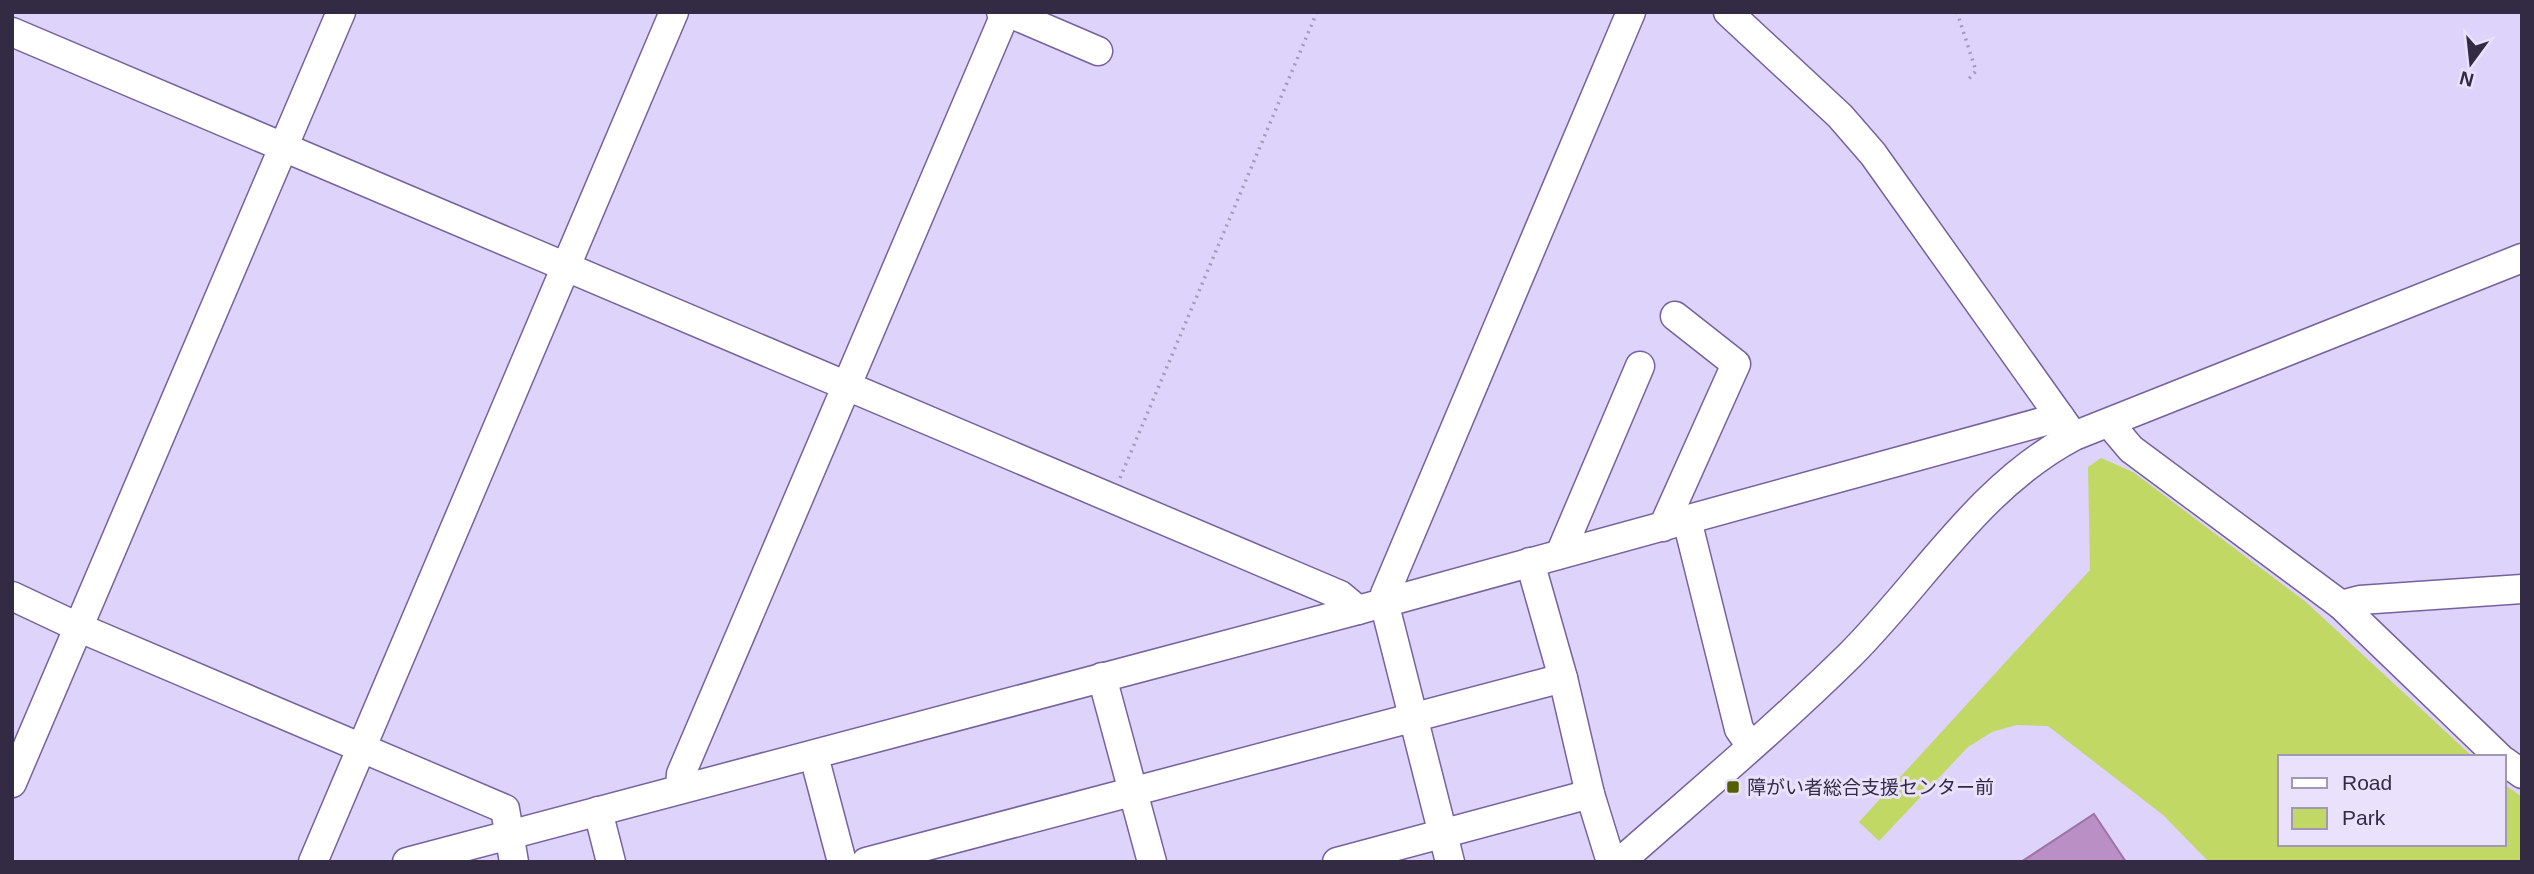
<svg xmlns="http://www.w3.org/2000/svg" width="2534" height="874" font-family="Helvetica,'Noto Sans JP',sans-serif">
<style>
.green{fill:#c1d865}
.building{fill:#ba8fc6;stroke:#9d73a8;stroke-width:2}
.lines{fill:none;stroke-linecap:round;stroke-linejoin:round}
.minor-casing{stroke:#76629c;stroke-width:31}
.path{stroke:#a49abc;stroke-width:3.5;stroke-dasharray:2 5;stroke-linecap:butt}
.minor{stroke:#fff;stroke-width:28}
.poi-dot{fill:#536001;stroke:#eae2fd;stroke-width:2.5}
.labels{text-anchor:middle;stroke-width:6;stroke-linejoin:round;paint-order:stroke}
.poi-label{font-size:19px;fill:#332b44;stroke:#eae2fd;text-anchor:start}
</style>
<rect width="100%" height="100%" fill="#ded3fa"/>
<path class="green" d="M2101,458L2133,472L2306,602L2473,757H2280V844H2504V784L2522,797V862H2209L2163,815L2048,726L2016,725L1992,732L1968,747L1879,841L1859,822L2090,570L2088,467Z"/>
<path class="building" d="M2094,814L2126,862H2021Z"/>
<g class="lines">
<defs>
<g id="minor">
<path d="M1001,12L1014,15L1098,51"/>
<path d="M1728,12L1840,116L1873,154L2070,431"/>
<path d="M12,32L1340,595L1358,610"/>
<path d="M2109,423L2131,449L2341,605L2499,757"/>
<path d="M1687,520L1739,729L1751,746"/>
<path d="M1663,527L1736,364L1675,316"/>
<path d="M1560,554L1640,366"/>
<path d="M1530,562L1563,678L1590,794L1611,862"/>
<path d="M12,596L80,628L505,809L514,862"/>
<path d="M2341,605L2360,600L2522,589"/>
<path d="M1102,677L1152,862"/>
<path d="M814,756L842,862"/>
<path d="M2504,761L2522,774"/>
<path d="M12,783L341,12"/>
<path d="M680,787L681,774L1006,12"/>
<path d="M598,811L611,862"/>
<path d="M313,862L674,12"/>
<path d="M407,862L1358,610L2060,417"/>
<path d="M866,862L1563,678"/>
<path d="M1337,862L1590,794"/>
<path d="M1450,862L1384,602L1385,594L1631,12"/>
<path d="M1620,862C1697,794 1777,727 1850,655C1924,581 1979,486 2074,436L2522,258"/>
</g>
</defs>
<use href="#minor" class="minor-casing"/>
<g class="path">
<path d="M1957,12L1976,71L1966,82"/>
<path d="M1120,478L1317,12"/>
</g>
<use href="#minor" class="minor"/>
</g>
<rect class="poi-dot" x="1726" y="780" width="14" height="14" rx="3.5"/>
<g class="labels">
<g class="poi-label">
<text x="1747" y="794">障がい者総合支援センター前</text>
</g>
</g>
<rect width="2534" height="874" fill="none" stroke="#332b44" stroke-width="28"/>
<rect x="2278" y="755" width="228" height="91" fill="#eae2fd" stroke="#a199b3" stroke-width="2"/>
<rect x="2292" y="778" width="35" height="10" fill="#ffffff" stroke="#a199b3" stroke-width="2"/>
<text x="2342" y="790" font-size="21" fill="#332b44">Road</text>
<rect x="2292" y="808" width="35" height="21" fill="#c1d865" stroke="#a199b3" stroke-width="2"/>
<text x="2342" y="825" font-size="21" fill="#332b44">Park</text>
<g transform="translate(2471 63) rotate(195)" stroke="#eae2fd" stroke-width="5" paint-order="stroke">
<path d="M0-5L12 26L0 18L-12 26Z" fill="#332b44"/>
<text y="-10" font-size="19" font-weight="bold" text-anchor="middle" fill="#332b44">N</text>
</g>
</svg>
